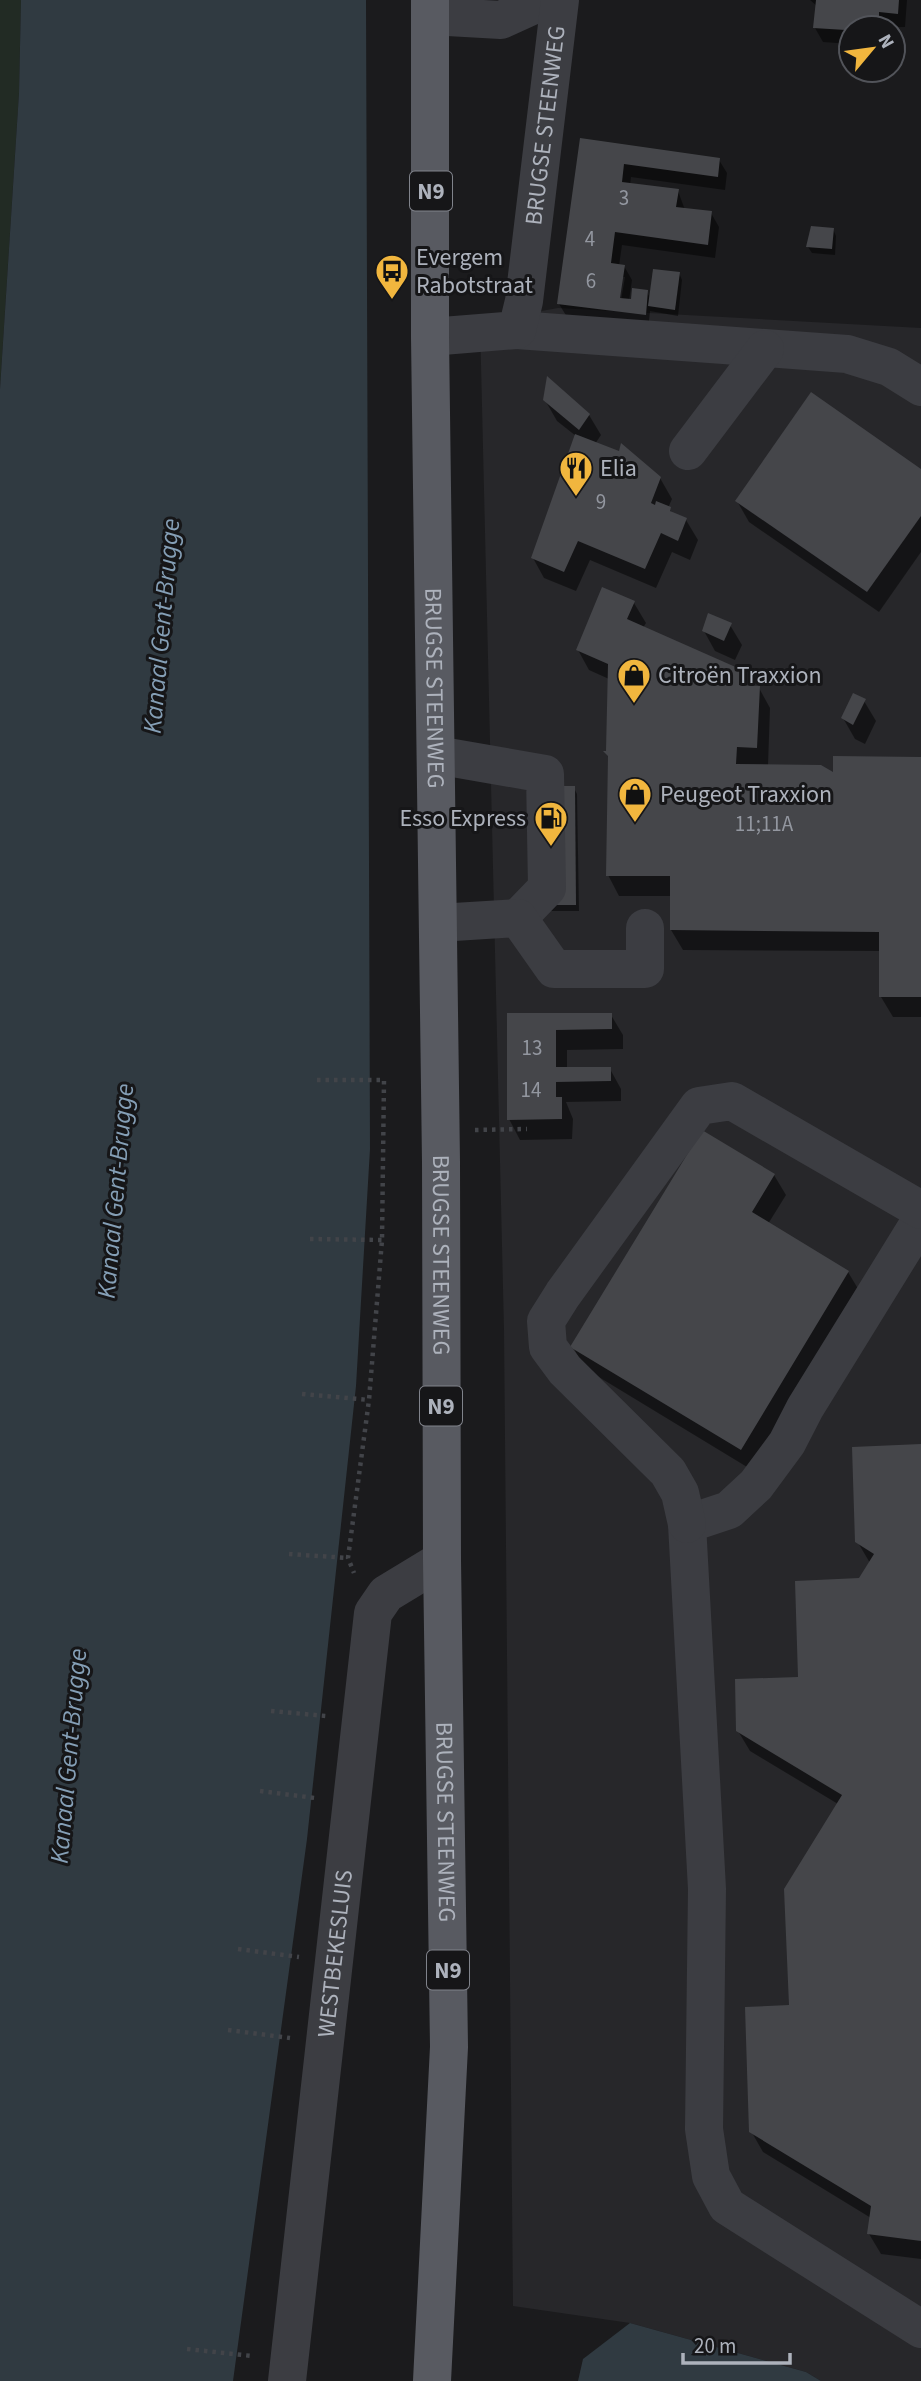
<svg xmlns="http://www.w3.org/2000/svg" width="921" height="2381" font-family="'Source Sans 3',sans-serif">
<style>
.built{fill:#27272a}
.green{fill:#222b24}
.water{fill:#303a41}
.shadow{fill:#0007;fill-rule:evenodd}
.building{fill:#45464a}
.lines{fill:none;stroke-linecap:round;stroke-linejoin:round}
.path{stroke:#424449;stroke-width:4.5;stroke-dasharray:3.5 5;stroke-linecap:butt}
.minor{stroke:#3c3d42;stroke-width:38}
.major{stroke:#585a61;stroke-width:38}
.labels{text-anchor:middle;stroke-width:6;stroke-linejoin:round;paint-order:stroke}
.number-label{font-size:21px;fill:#9397a0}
.shield{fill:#161618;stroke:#80838b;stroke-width:2}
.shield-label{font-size:23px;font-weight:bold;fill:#adb2bc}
.street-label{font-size:24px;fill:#adb2bc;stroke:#161618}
.poi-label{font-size:24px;fill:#adb2bc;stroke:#161618;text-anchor:start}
.water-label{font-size:26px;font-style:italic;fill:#859fb6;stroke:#161618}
</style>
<rect width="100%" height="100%" fill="#1b1b1d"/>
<path class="built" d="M558,308L921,328V2381H821L806,2372L630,2323L513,2306L504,1330L480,322Z"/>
<path class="green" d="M0,0H21L19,93L0,389Z"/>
<g class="water">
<path d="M21,0H366L370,1149L356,1386L307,1839L233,2381H0V389L19,93Z"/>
<path d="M630,2323L806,2372L821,2381H578L583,2359Z"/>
</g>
<g class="shadow">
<path d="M810,0H907L905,27L851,28V44L823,42L815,28L817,6Z"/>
<path d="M581,140L719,160L727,173L725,190L631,177L630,185L678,191L685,210L711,213L719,227L715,258L622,245L619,266H624L632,280L629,301L647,292L650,298L679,273L682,280L678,316L650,311L649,321L567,317L559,304ZM621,277H625L620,306H617Z"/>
<path d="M833,229L836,236L835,255L812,253L808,247Z"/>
<path d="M545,400L589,415L601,435L595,444L660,478L672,499L668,508L674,515L686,520L698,540L690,560L672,552L656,588L590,560L576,591L544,578L533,558L576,436L557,421Z"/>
<path d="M921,471V552L879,612L749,522L737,501Z"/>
<path d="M634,603L646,623L643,628L739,670L748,687L759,688L770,708L768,766L835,776L921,758V1017H893L881,997V951L683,950L671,930V896H619L608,875L609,679L589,670L578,650Z"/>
<path d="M730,625L742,645L735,660L715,651L704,631Z"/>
<path d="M864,701L876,721L865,744L855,739L843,718Z"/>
<path d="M574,788L577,794L579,911H538Z"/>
<path d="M509,1015H611L623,1035V1049L567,1050V1069H610L621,1089V1101L566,1102L573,1119L572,1139L520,1140L509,1119Z"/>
<path d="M774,1175L786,1195L768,1224L848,1272L860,1292L752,1470L584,1368L573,1347Z"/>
<path d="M921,1446V2259L881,2254L869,2234L871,2218L763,2152L751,2131L791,2007L838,1804L750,1751L738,1731L800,1678L870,1563L857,1541Z"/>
</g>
<g class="building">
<path d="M816,0H899L898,14L879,12V28H851V36H846V30L813,28Z"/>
<path d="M580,138L720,158L718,177L624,164L622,182L679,189L676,207L712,211L708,245L615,232L611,263L625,265L620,298L631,299L632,288L648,290L646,315L557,304Z"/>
<path d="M811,226L834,228L832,249L806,247Z"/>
<path d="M653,269L680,272L675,310L648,306Z"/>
<path d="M547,376L590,414L579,430L543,400Z"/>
<path d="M811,392L921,469V516L867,592L735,501Z"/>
<path d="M575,434L619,451L621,443L661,477L651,503L655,505L656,501L671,507L670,511L687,518L678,541L661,533L645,569L578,541L564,572L531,558Z"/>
<path d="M602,587L635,601L627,619L740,669L739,685L760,686L757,748L737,747L736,764L821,765L833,772V756L921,757V997H879V932L670,930V876H606L608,756L603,751H606L608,664L576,650Z"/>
<path d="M708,613L732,623L724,641L702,631Z"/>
<path d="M853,693L866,699L853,725L841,718Z"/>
<path d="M531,786H575L576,905H532Z"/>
<path d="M507,1013H612V1029L556,1030V1067H611V1081L556,1082V1097H562V1119L507,1120Z"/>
<path d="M702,1130L775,1174L752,1212L849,1271L741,1450L570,1347Z"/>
<path d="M921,1444V2241L867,2234L871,2206L749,2132L745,2007L789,2005L784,1889L842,1795L736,1731L735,1679L798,1677L795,1581L859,1578L874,1554L855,1542L852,1447Z"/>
</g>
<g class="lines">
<g class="path">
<path d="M317,1080H384L382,1240L369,1400L348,1558L354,1573"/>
<path d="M475,1130L527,1129"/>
<path d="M310,1239L382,1240"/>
<path d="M302,1394L369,1400"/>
<path d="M289,1554L348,1558"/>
<path d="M271,1711L326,1716"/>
<path d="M260,1791L315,1798"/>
<path d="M238,1949L299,1957"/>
<path d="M228,2030L290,2038"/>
<path d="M187,2349L252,2356"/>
</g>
<g class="minor">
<path d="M430,16L501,20L545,0"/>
<path d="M517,330L847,354L889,367L921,387"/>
<path id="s1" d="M430,337L517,330L524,301L560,0"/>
<path d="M688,451L765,349"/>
<path d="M436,755L545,774L547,888L518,918"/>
<path d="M438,923L518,918L554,969H645V928"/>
<path d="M921,1220L805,1408L787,1443L756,1485L729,1510L687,1524L707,1889L704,2129L711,2176L727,2206L921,2329"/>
<path d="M687,1524L680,1493L668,1472L565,1370L548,1347L546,1321L563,1294L699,1106L732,1101L921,1210"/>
<path id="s2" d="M287,2381L373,1613L386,1594L442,1560"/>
</g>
<path class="major" id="s3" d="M430,0V337L441,1162L442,1560L449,2047L432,2381"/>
</g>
<defs>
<symbol id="bus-pin" viewBox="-11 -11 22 30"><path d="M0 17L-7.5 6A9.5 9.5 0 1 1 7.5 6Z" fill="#f1b63e" stroke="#161618"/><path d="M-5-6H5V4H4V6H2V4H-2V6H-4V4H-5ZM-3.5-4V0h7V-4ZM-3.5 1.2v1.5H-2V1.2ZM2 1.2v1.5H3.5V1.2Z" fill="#111"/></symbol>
<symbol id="restaurant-pin" viewBox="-11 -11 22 30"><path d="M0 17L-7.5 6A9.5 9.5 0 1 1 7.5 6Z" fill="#f1b63e" stroke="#161618"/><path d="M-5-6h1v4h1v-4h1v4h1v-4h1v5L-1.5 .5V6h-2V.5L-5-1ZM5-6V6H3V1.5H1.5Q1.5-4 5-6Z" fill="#111"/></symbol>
<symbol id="shop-pin" viewBox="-11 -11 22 30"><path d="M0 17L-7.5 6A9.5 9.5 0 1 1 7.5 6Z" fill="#f1b63e" stroke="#161618"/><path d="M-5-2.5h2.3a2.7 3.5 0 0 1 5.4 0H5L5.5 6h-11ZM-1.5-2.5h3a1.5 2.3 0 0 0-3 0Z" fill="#111"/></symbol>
<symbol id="fuel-pin" viewBox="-11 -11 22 30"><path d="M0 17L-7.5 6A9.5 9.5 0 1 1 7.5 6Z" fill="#f1b63e" stroke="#161618"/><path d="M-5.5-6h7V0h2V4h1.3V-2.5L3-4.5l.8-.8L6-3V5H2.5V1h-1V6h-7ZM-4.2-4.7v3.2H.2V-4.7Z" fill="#111"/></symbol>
</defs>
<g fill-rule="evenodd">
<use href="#bus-pin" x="373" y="252" width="38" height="52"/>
<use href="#restaurant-pin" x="557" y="449" width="38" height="52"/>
<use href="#shop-pin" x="615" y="656" width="38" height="52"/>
<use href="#shop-pin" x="616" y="775" width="38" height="52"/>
<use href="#fuel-pin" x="532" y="799" width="38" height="52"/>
</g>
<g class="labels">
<g class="number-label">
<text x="624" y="205">3</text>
<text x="590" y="246">4</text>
<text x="591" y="288">6</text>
<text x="601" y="509">9</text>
<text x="764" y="831">11;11A</text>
<text x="532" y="1055">13</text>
<text x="531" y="1097">14</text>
</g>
<g class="shield">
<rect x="410" y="171.5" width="42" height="39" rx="5"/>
<rect x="420" y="1386.5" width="42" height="39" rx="5"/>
<rect x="427" y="1950.5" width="42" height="39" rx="5"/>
</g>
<g class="shield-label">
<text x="431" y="199">N9</text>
<text x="441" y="1414">N9</text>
<text x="448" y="1978">N9</text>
</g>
<g class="street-label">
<text dy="8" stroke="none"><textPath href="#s1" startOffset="294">BRUGSE STEENWEG</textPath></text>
<text dy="8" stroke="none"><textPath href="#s3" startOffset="688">BRUGSE STEENWEG</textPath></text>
<text dy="8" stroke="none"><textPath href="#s3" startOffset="1255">BRUGSE STEENWEG</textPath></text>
<text dy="8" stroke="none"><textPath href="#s3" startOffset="1822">BRUGSE STEENWEG</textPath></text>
<text dy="8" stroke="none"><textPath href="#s2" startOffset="430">WESTBEKESLUIS</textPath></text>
</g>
<g class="poi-label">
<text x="416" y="265">Evergem<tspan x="416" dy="28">Rabotstraat</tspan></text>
<text x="600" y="476">Elia</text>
<text x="658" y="683">Citroën Traxxion</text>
<text x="660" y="802">Peugeot Traxxion</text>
<text x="526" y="826" text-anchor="end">Esso Express</text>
</g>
<g class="water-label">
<text transform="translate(161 626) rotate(-85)" y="9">Kanaal Gent-Brugge</text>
<text transform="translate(115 1191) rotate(-85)" y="9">Kanaal Gent-Brugge</text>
<text transform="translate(68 1756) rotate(-85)" y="9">Kanaal Gent-Brugge</text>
</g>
</g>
<g transform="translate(872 49) rotate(61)"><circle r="33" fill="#161618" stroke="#52545a" stroke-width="2"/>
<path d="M0-5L12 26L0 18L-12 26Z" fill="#f1b63e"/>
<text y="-10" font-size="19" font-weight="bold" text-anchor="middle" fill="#adb2bc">N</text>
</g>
<path d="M683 2353v10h107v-10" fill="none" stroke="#adb2bc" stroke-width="3.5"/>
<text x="694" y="2353" font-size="21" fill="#adb2bc" stroke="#161618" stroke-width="5" paint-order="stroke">20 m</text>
</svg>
